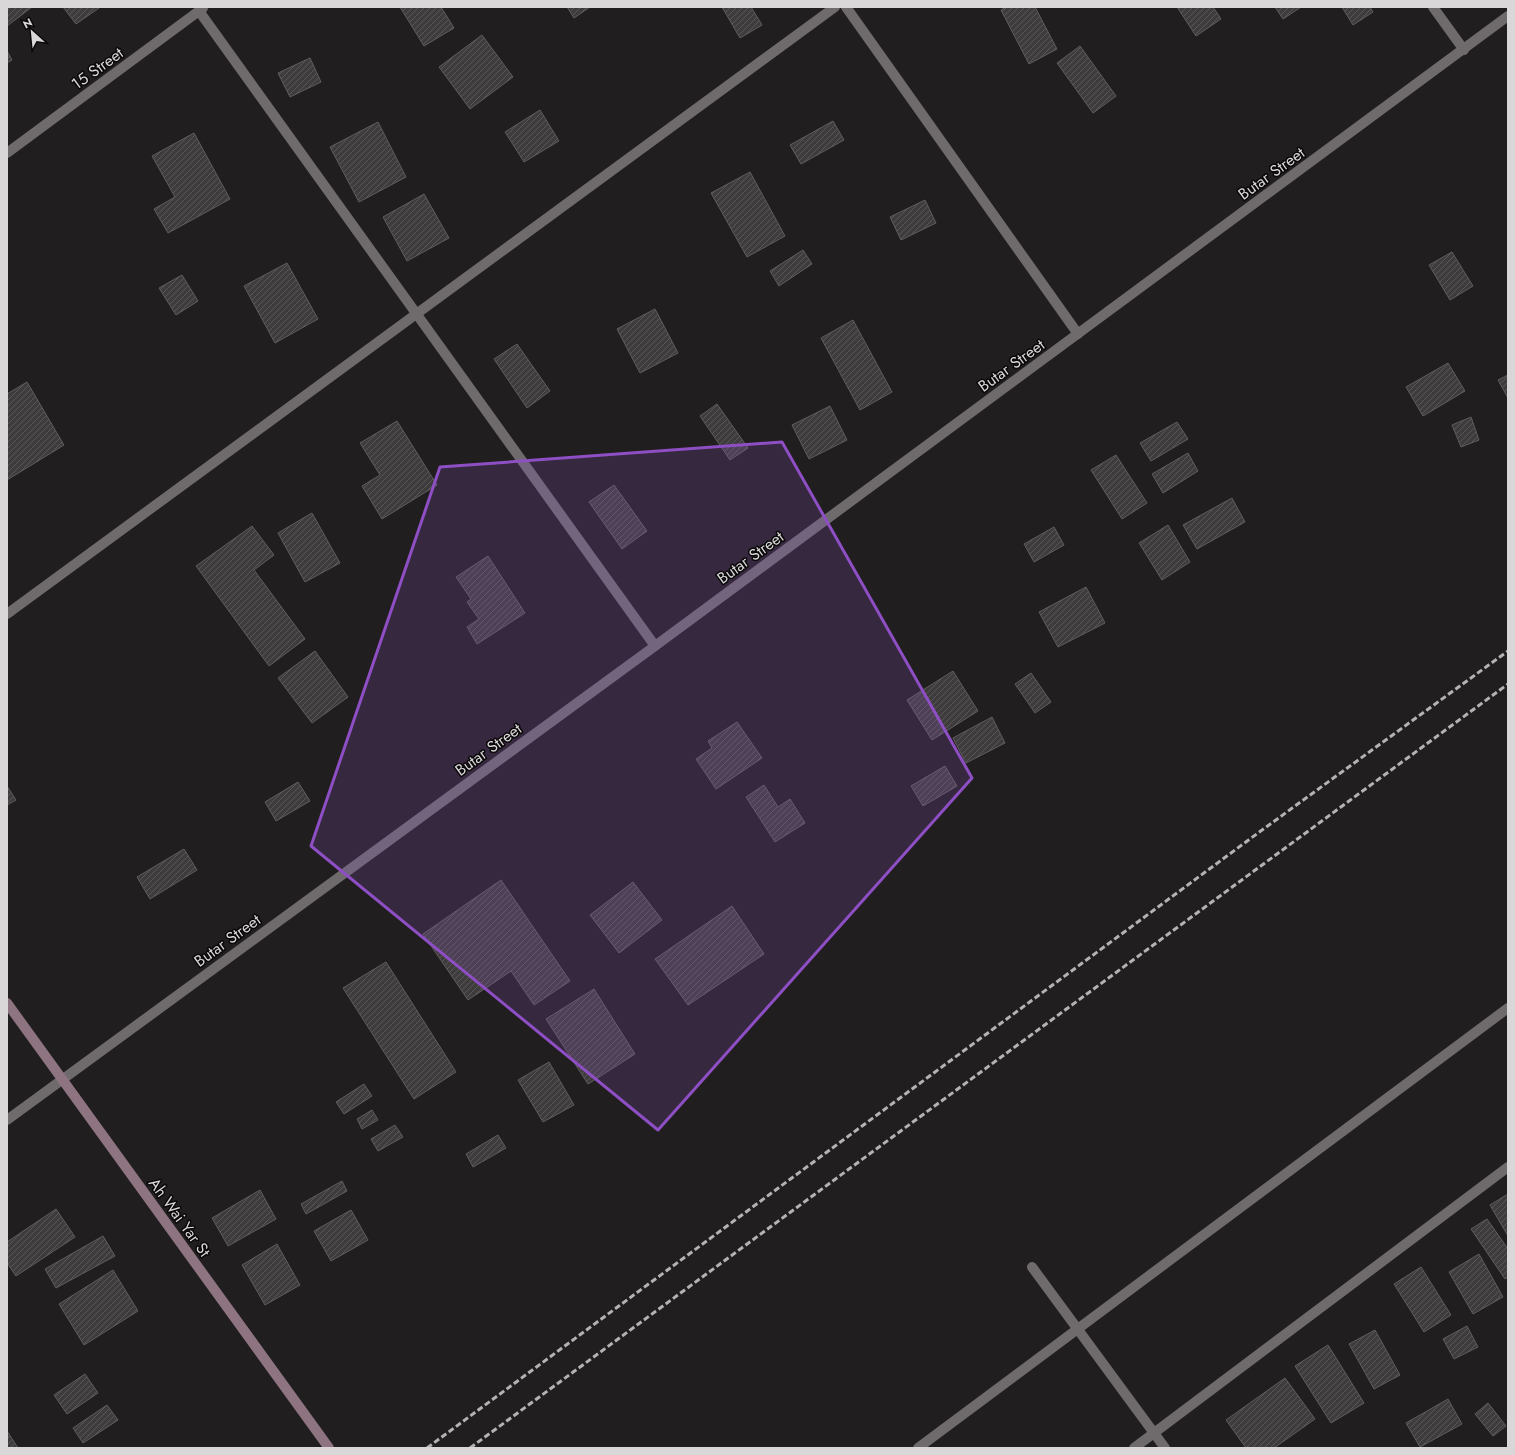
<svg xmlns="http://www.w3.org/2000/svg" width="1515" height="1455" font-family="Jost,sans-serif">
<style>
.building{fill:url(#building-hatch);stroke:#615d5f}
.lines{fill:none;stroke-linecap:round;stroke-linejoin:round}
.street{stroke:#6f6b6d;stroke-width:10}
.secondary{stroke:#8e7481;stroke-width:10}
.rail{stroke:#b4b2b3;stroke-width:3;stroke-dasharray:6 3;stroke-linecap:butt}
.marked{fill:#8e4ec4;fill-opacity:0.2;stroke:#8e4ec4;stroke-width:3;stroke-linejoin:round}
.labels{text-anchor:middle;stroke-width:3;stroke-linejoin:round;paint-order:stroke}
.street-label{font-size:16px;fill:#d9d7d8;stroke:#0a0809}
</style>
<defs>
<pattern id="building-hatch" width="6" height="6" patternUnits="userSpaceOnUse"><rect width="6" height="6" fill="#3f3c3d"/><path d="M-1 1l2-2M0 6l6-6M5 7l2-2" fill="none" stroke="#5a5758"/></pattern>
</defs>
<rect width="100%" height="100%" fill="#211e1f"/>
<g class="building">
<path d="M7,7H32L7,26Z"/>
<path d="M63,7H99V8L76,24Z"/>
<path d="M400,7H441L454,28L424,46Z"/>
<path d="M567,7H590L574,18Z"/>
<path d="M722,7H751L762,25L740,38Z"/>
<path d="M1006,7H1035L1057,49L1029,64L1001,10Z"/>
<path d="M1177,7H1213L1221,19L1196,36Z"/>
<path d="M1275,7H1301L1283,19Z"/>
<path d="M1342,7H1370L1373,12L1353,25Z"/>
<path d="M482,35L513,77L470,109L439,67Z"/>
<path d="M1080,46L1116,96L1093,113L1057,63Z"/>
<path d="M7,51L12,60L7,63Z"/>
<path d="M310,58L321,82L290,97L278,73Z"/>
<path d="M540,110L559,141L524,162L505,132Z"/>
<path d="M833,121L844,140L801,164L790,145Z"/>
<path d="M378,122L406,177L359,202L330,147Z"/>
<path d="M194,133L230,199L168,233L154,209L175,197L152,156Z"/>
<path d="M750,172L785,236L747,257L711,193Z"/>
<path d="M424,194L449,238L407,261L383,217Z"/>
<path d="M925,200L936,223L901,240L890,217Z"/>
<path d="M803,250L812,264L779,286L770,271Z"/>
<path d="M1452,252L1473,286L1450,300L1429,265Z"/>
<path d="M287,263L318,319L275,343L244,286Z"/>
<path d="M182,275L198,301L176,315L159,288Z"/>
<path d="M655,309L678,353L640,373L617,329Z"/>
<path d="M853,320L892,392L860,410L821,338Z"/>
<path d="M517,344L550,391L527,408L494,359Z"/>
<path d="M1448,363L1465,391L1423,416L1406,387Z"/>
<path d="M1508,375V398L1498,380Z"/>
<path d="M27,382L64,445L7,480V394Z"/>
<path d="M717,404L748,448L730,460L700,416Z"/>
<path d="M830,406L847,440L809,459L792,425Z"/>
<path d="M1471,417L1479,440L1461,447L1452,425Z"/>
<path d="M397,421L437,485L382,519L362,486L380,475L360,443Z"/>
<path d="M1177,422L1188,439L1151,461L1140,443Z"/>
<path d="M1188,453L1198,471L1163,493L1152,474Z"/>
<path d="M1116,455L1147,503L1122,519L1091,470Z"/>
<path d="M614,485L647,531L622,549L589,502Z"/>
<path d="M1232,498L1245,522L1197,549L1183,525Z"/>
<path d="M312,513L340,563L305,582L278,533Z"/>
<path d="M1168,525L1190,562L1162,580L1139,543Z"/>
<path d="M252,526L274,555L254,570L305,639L269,666L196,566Z"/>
<path d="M1054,527L1064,545L1034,562L1024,544Z"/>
<path d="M488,556L525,613L477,644L467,627L479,619L467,602L471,599L456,577Z"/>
<path d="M1086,587L1105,623L1058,647L1039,612Z"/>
<path d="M315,651L348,697L312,723L278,678Z"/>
<path d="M953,671L978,711L932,740L907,700Z"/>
<path d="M1031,673L1051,702L1035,713L1015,684Z"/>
<path d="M992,717L1005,743L966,763L953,738Z"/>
<path d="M737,722L762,758L716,789L696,759L712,748L708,741Z"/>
<path d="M945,766L957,786L923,806L911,786Z"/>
<path d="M298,782L310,801L276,821L265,802Z"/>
<path d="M764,785L778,807L790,799L805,823L775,842L746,797Z"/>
<path d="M7,786L16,800L7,805Z"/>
<path d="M184,849L197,870L150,899L137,877Z"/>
<path d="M501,880L570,981L534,1005L511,971L468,1000L423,934Z"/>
<path d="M633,882L662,920L619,953L590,915Z"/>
<path d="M732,906L764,954L688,1005L655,959Z"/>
<path d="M386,962L456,1072L414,1099L343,988Z"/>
<path d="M594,989L635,1054L588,1084L546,1019Z"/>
<path d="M549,1062L574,1105L543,1122L518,1080Z"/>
<path d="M364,1084L372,1096L344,1114L336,1102Z"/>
<path d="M372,1110L378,1120L362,1129L357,1119Z"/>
<path d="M395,1125L403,1137L378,1151L371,1139Z"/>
<path d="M498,1135L506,1148L473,1167L466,1154Z"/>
<path d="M342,1181L347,1191L306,1214L301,1204Z"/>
<path d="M260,1190L276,1219L228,1246L212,1218Z"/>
<path d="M1508,1194V1236L1490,1205Z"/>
<path d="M56,1209L75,1237L16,1276L7,1263V1242Z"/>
<path d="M351,1210L368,1240L331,1261L314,1231Z"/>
<path d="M1487,1219L1508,1249V1277L1505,1279L1471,1229Z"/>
<path d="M103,1236L115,1256L56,1288L45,1269Z"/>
<path d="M277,1244L300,1285L265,1305L242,1265Z"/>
<path d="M1479,1254L1503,1297L1473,1314L1449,1272Z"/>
<path d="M1421,1267L1451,1315L1424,1332L1394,1284Z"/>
<path d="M113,1270L138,1311L84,1345L59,1304Z"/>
<path d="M1467,1326L1478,1347L1454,1359L1443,1339Z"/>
<path d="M1375,1330L1400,1375L1374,1389L1349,1344Z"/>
<path d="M1328,1345L1364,1403L1331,1423L1295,1366Z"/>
<path d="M85,1374L98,1393L67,1414L54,1395Z"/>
<path d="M1285,1378L1315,1419L1274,1448H1246L1226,1420Z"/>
<path d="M1448,1399L1462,1424L1420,1447L1406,1423Z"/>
<path d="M1488,1403L1506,1426L1493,1436L1475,1414Z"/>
<path d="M107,1405L118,1420L83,1443L73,1428Z"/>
<path d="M7,1431L18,1448H7Z"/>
</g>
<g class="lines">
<g class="street">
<path d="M846,7L1078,334"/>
<path d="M1433,7L1464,50"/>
<path d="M199,11L655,646"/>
<path d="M7,153L203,8"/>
<path d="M7,614L835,7"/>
<path d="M7,1120L655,646L1508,16"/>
<path d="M1032,1267L1165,1448"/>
<path d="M918,1448L1508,1008"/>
<path d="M1134,1448L1508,1167"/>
</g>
<path class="secondary" d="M7,1003L329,1448"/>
<g class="rail">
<path d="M427,1448L1258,833L1508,651"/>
<path d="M470,1448L1508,684"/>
</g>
</g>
<path class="marked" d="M782,442L972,778L658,1130L311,846L440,467Z"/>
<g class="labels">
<g class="street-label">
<text transform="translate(97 68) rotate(-36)" y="6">15 Street</text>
<text transform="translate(1271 173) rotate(-36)" y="6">Butar Street</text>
<text transform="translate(1011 365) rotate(-36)" y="6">Butar Street</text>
<text transform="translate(750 557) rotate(-36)" y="6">Butar Street</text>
<text transform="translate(488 749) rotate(-36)" y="6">Butar Street</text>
<text transform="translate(227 940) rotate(-36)" y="6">Butar Street</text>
<text transform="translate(180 1217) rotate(54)" y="6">Ah Wai Yar St</text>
</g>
</g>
<rect width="1515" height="1455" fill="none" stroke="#d9d7d8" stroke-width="16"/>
<g transform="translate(32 32) rotate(333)" stroke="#0a0809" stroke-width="3" paint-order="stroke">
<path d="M0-3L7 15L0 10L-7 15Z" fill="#d9d7d8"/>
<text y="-6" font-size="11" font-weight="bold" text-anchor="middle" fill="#d9d7d8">N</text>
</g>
</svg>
